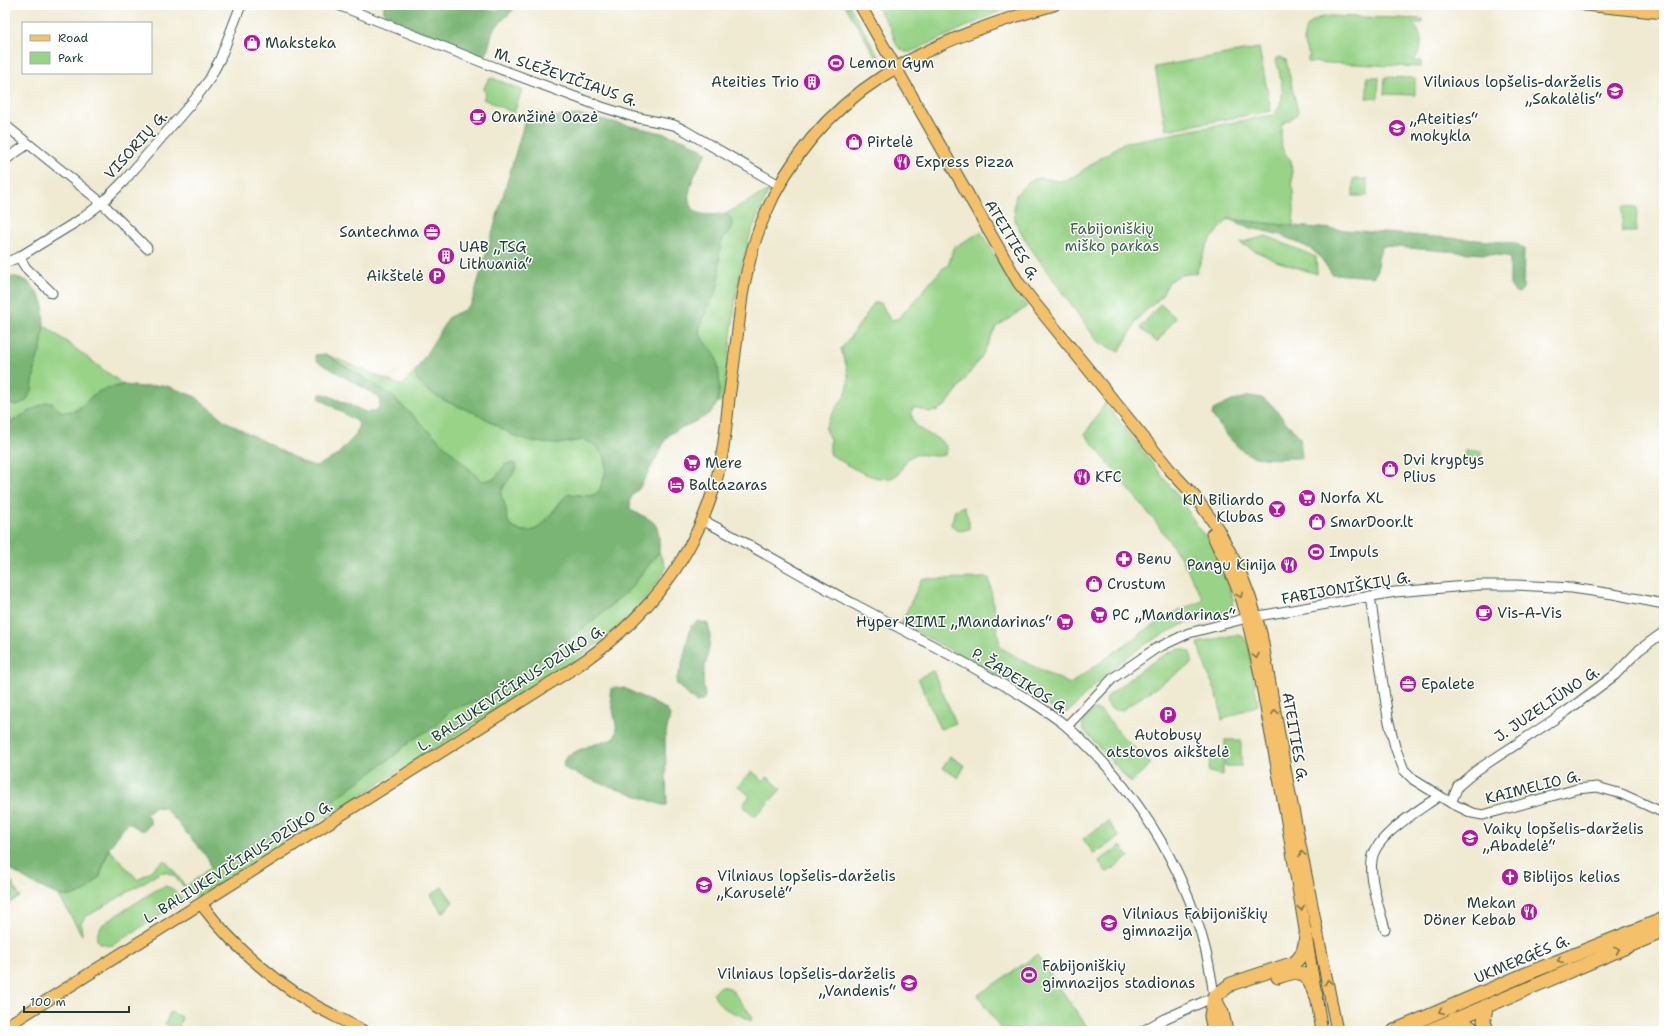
<svg xmlns="http://www.w3.org/2000/svg" width="1669" height="1036" font-family="'Shantell Sans',sans-serif">
<style>
.green{fill:#98d387;stroke:#5c885e}
.forest{fill:#7ab574;stroke:#4c7954}
.lines{fill:none;stroke-linecap:round;stroke-linejoin:round}
.minor-casing{stroke:#3e574c;stroke-width:11}
.major-casing{stroke:#3e574c;stroke-width:13}
.highway-casing{stroke:#3e574c;stroke-width:15}
.minor{stroke:#fff;stroke-width:9}
.major{stroke:#f4c16a;stroke-width:11}
.highway{stroke:#f4c16a;stroke-width:13}
.oneway{stroke:#7f784c}
.labels{text-anchor:middle;stroke-width:3;stroke-linejoin:round;paint-order:stroke}
.poi-label{font-size:15px;fill:#1f3d34;stroke:#fff;text-anchor:start}
.street-label{font-size:15px;fill:#1f3d34;stroke:#fff}
.park-label{font-size:15px;fill:#3d6249;stroke:#fff}
</style>
<rect width="100%" height="100%" fill="#fff"/>
<filter id="ink" filterUnits="userSpaceOnUse"><feTurbulence type="fractalNoise" baseFrequency=".025" numOctaves="2"/><feDisplacementMap in="SourceGraphic" scale="8" xChannelSelector="R" yChannelSelector="G"/><feConvolveMatrix kernelMatrix="1 2 1 2 8 2 1 2 1" color-interpolation-filters="sRGB"/></filter>
<filter id="wash" filterUnits="userSpaceOnUse"><feTurbulence type="fractalNoise" baseFrequency=".012" numOctaves="4" result="noise"/><feDisplacementMap in="SourceGraphic" scale="16" xChannelSelector="R" yChannelSelector="G"/><feGaussianBlur stdDeviation="0.9" result="paint"/><feColorMatrix in="noise" values="0 0 0 0 0 0 0 0 0 0 0 0 0 0 0 0 0 1.4 0 .05"/><feComposite in="paint" operator="in"/></filter>
<g filter="url(#wash)">
<rect width="100%" height="100%" fill="#efead1"/>
<g class="green">
<path d="M845,5H849L879,57L875,56Z"/>
<path d="M875,5H1013L935,41L910,52H905L897,46L890,27Z"/>
<path d="M1331,16L1423,19V23H1412C1424,34 1424,50 1413,61H1421V67L1308,62V57H1311C1295,38 1307,16 1331,16Z"/>
<path d="M1259,48L1271,111L1166,130L1155,67Z"/>
<path d="M1280,57L1286,60L1298,112L1292,119L1282,124C1281,140 1278,148 1291,160L1294,210L1293,226L1228,219L1208,243L1196,273L1180,275L1169,282L1161,297L1140,316L1119,352L1098,342L1027,243L1015,221L1014,206L1016,195L1029,181L1041,178L1058,181L1070,179L1123,143L1273,115C1289,100 1280,78 1276,59Z"/>
<path d="M1367,77H1379L1378,98H1367Z"/>
<path d="M1385,77L1415,78V95L1384,94Z"/>
<path d="M492,78L522,90L514,113L483,99L486,93L483,90L488,80Z"/>
<rect x="1353" y="179" width="14" height="17"/>
<path d="M769,190L751,232L741,268L737,290L723,401L718,402C719,391 720,366 716,357C711,347 701,341 699,330L718,281V273L720,261L719,250L725,235L731,228L729,217L725,214Z"/>
<path d="M1623,206L1637,207L1636,232H1622Z"/>
<path d="M981,232L1015,289L1027,307L996,327L982,356L947,404L937,411L929,412L915,407L912,409C909,435 940,433 947,448L945,455C934,458 924,453 914,455C905,458 903,468 898,474C882,489 844,463 830,454V439L825,429C829,416 837,408 844,397C853,383 846,363 841,349L865,317L874,303H881L889,318L892,320L899,318L943,268L948,266L954,247Z"/>
<path d="M1266,236L1316,257L1317,274L1276,261L1240,243Z"/>
<path d="M1160,304L1176,318L1157,342L1140,328Z"/>
<path d="M44,325L124,385C114,387 105,388 96,393C86,399 78,414 65,412C58,412 54,404 46,402L11,422L5,423V403L17,405L26,401L32,390L36,362L41,349Z"/>
<path d="M325,354L402,386L415,372L416,376L425,387L445,401L480,415L515,437L557,444L585,440L593,444L605,457L606,471L599,491L592,496L568,494C558,502 544,527 534,530C525,533 512,531 508,521C506,516 506,511 505,506C505,502 501,498 501,494C502,485 513,476 517,468L514,463L506,464L494,479L482,481L390,394Z"/>
<path d="M1105,403L1181,500L1200,530L1211,542L1233,599C1233,602 1233,606 1231,608C1223,616 1206,616 1196,619C1189,621 1182,625 1176,628C1131,649 1106,672 1073,708L1067,712L1060,713L1056,711L1025,691L901,623L922,579L989,578L1000,647L1025,662L1070,684L1143,632L1179,610L1202,601V597L1181,558L1155,521L1125,485L1085,434Z"/>
<rect x="1465" y="451" width="16" height="14"/>
<path d="M964,506L969,521V529L959,531L951,525L955,510Z"/>
<path d="M659,552L666,568C644,608 612,634 575,660L201,896L194,895L190,893L173,875L166,872H161L91,914L86,916L81,923L82,935L59,896H71L100,877L109,849L138,880L165,860L186,887L211,867L215,868L220,866L324,807L391,758L412,740L437,725L447,713L455,708L465,705C522,671 580,636 628,590C639,579 649,565 659,552Z"/>
<path d="M1238,634L1243,636L1248,644L1258,705L1222,720C1221,695 1203,669 1198,643Z"/>
<path d="M1181,649L1189,651L1192,658L1191,664L1122,710C1113,712 1101,704 1109,695C1126,682 1160,652 1181,649Z"/>
<path d="M933,671L956,723L940,729L918,678Z"/>
<path d="M1094,710L1101,711L1124,738L1151,763L1131,783L1083,729C1081,721 1088,714 1094,710Z"/>
<rect x="1225" y="740" width="16" height="26"/>
<path d="M1210,754H1223V775L1209,772Z"/>
<path d="M950,756L965,766L958,778L943,768Z"/>
<path d="M752,771L763,781L768,777L781,789L755,817L742,805L750,796L738,786Z"/>
<path d="M1108,821L1119,837L1094,854L1083,839Z"/>
<path d="M1121,846L1129,857L1106,873L1099,861Z"/>
<path d="M10,880L20,897L7,904L5,901V882Z"/>
<path d="M165,886L173,889L184,900L113,945L108,946L103,943L101,945L97,940V934L103,924L156,890Z"/>
<path d="M442,887L453,902L443,913L431,895Z"/>
<path d="M1037,955L1090,1031H1002L978,995Z"/>
<path d="M720,986L730,988L752,1016L751,1021C734,1010 722,1014 713,993Z"/>
<path d="M170,1012L182,1017L178,1029L165,1024Z"/>
</g>
<g class="forest">
<path d="M384,5H464L465,8L497,11L508,5L517,6L493,30L485,60L383,20Z"/>
<path d="M539,112L546,117L581,115L658,132L685,140L707,152C700,165 691,179 689,194C688,197 689,202 691,205C701,226 732,203 732,224C732,230 724,235 722,241C717,255 721,272 718,286C714,301 700,315 699,330C699,340 709,345 714,352C719,361 721,390 718,400C714,420 681,424 668,436C665,439 663,445 661,449C654,462 646,476 639,489C630,495 630,499 630,510C657,522 660,522 659,552L629,590L586,626L556,648L478,701L455,708L447,713L437,725L412,740L391,758L324,807L220,866L215,868L211,867L208,858L165,808L155,807L146,814L150,820V824L145,830H140L128,822L109,848L99,877L87,891L79,894L71,896H59L30,882L5,866V423L11,422L46,402L52,403L60,411L65,412L77,410L95,394L106,388L124,385L142,387L162,385L170,387L196,397L225,421L308,465L317,466L336,456L356,435L359,423L319,398L320,394H325L368,413L378,409L380,405L379,397L317,361L315,355L325,354L390,394L482,481L494,479L506,464L514,463L517,467C513,476 502,485 501,494C501,498 505,502 505,506C507,510 506,516 508,521C511,531 525,533 534,530C544,527 559,502 568,494C575,494 586,497 593,495C603,492 608,467 605,457C603,453 596,446 593,444C582,436 569,443 557,444C550,444 542,443 536,442C512,438 501,427 481,416C464,407 417,395 415,372L449,317L464,310L472,302L526,117L532,113Z"/>
<path d="M1228,219L1293,226L1516,243L1524,249L1523,289L1519,293L1514,291L1510,285V258L1507,256L1383,246L1378,257L1377,272L1373,277L1332,274L1320,257L1311,249L1281,235L1251,228Z"/>
<path d="M5,277H16L27,281L34,288L43,302L44,325L41,349L36,362L32,390L26,401L17,405L5,403Z"/>
<path d="M1251,396L1262,398L1273,406L1284,420L1300,437L1302,458C1288,458 1269,460 1256,457C1238,453 1222,429 1212,415L1213,410L1234,400Z"/>
<path d="M699,621L708,624C714,641 705,661 703,678C703,684 705,691 705,697L702,701L696,702L677,685L676,680L681,668L691,626Z"/>
<path d="M616,687L624,688L666,709L670,715L665,738L667,805H662C634,794 605,786 577,774C574,772 568,771 566,769C550,754 606,741 614,739L617,730L610,694L611,689Z"/>
</g>
</g>
<g filter="url(#ink)">
<g class="lines">
<defs>
<g id="minor">
<path d="M338,5L484,63L602,107L634,117L674,125L684,130L779,185"/>
<path d="M5,125L102,203L147,248"/>
<path d="M5,160L28,144"/>
<path d="M19,257L26,268L52,293"/>
<path d="M5,263L19,257L81,219L102,203L124,181L195,99L209,80L220,59L241,5"/>
<path d="M702,520C754,546 803,577 854,604C894,625 934,646 974,668C1005,686 1037,703 1065,725C1078,736 1090,748 1102,761C1161,826 1204,909 1214,997L1164,1019L1143,1031"/>
<path d="M1370,596L1388,718L1395,747L1404,770L1414,780L1451,803L1472,813L1483,815L1577,789L1597,787L1622,794L1664,813"/>
<path d="M1067,726L1113,678L1155,649L1189,633L1247,618L1395,592L1479,585H1515L1572,588L1613,594L1664,604"/>
<path d="M1451,803L1458,786L1477,770L1567,711L1615,675L1639,650L1664,632"/>
<path d="M1385,929C1380,911 1369,879 1372,860C1375,835 1420,810 1439,796"/>
</g>
<g id="major">
<path d="M860,5L1018,282L1032,300L1170,470L1196,498L1218,529L1239,569L1250,597L1261,633L1286,774L1337,1031"/>
<path d="M1585,5L1664,13"/>
<path d="M1212,534L1231,573L1242,600L1247,618L1259,670L1286,816L1322,1031"/>
<path d="M201,904C232,945 270,978 314,1005C330,1014 347,1022 363,1031"/>
<path d="M5,1027L574,668C641,623 690,566 714,488C723,459 726,428 729,398C734,364 738,330 742,296C747,269 753,242 764,217C817,90 929,40 1054,5"/>
</g>
<g id="highway">
<path d="M1278,977C1302,968 1306,972 1316,995"/>
<path d="M1214,997L1222,1013L1226,1031"/>
<path d="M1486,1006L1484,1021L1487,1031"/>
<path d="M1454,1019L1466,1024L1475,1031"/>
<path d="M1214,1031L1211,1016L1214,997L1231,984L1294,963C1304,955 1305,946 1306,934"/>
<path d="M1394,1031L1526,974L1664,919"/>
<path d="M1428,1031L1664,931"/>
</g>
</defs>
<use href="#minor" class="minor-casing"/>
<use href="#major" class="major-casing"/>
<use href="#highway" class="highway-casing"/>
<use href="#minor" class="minor"/>
<use href="#major" class="major"/>
<use href="#highway" class="highway"/>
</g>
<defs><path id="oneway-chevron" d="M-2-3.5L2.5 0L-2 3.5" fill="none" stroke-width="1.6" stroke-linecap="round" stroke-linejoin="round"/></defs>
<g class="oneway">
<use href="#oneway-chevron" transform="translate(1240 595) rotate(68)"/>
<use href="#oneway-chevron" transform="translate(1256 656) rotate(78)"/>
<use href="#oneway-chevron" transform="translate(1275 712) rotate(-100)"/>
<use href="#oneway-chevron" transform="translate(1302 854) rotate(-102)"/>
<use href="#oneway-chevron" transform="translate(1301 908) rotate(80)"/>
<use href="#oneway-chevron" transform="translate(1617 950) rotate(-23)"/>
<use href="#oneway-chevron" transform="translate(1560 960) rotate(158)"/>
<use href="#oneway-chevron" transform="translate(1328 982) rotate(-101)"/>
<use href="#oneway-chevron" transform="translate(1441 1011) rotate(156)"/>
</g>
</g>
<defs>
<symbol id="shop-disc" viewBox="-11 -11 22 22"><circle r="9.5" fill="#b5179e" stroke="#fff"/><path d="M-5-2.5h2.3a2.7 3.5 0 0 1 5.4 0H5L5.5 6h-11ZM-1.5-2.5h3a1.5 2.3 0 0 0-3 0Z" fill="#fff"/></symbol>
<symbol id="stadium-disc" viewBox="-11 -11 22 22"><circle r="9.5" fill="#b5179e" stroke="#fff"/><path d="M0-5a6.5 5 0 1 0 0 10a6.5 5 0 1 0 0-10ZM-3.5-1.8h7v3.6h-7Z" fill="#fff"/></symbol>
<symbol id="building-disc" viewBox="-11 -11 22 22"><circle r="9.5" fill="#b5179e" stroke="#fff"/><path d="M-4-6H4V6H1V3H-1V6H-4ZM-2.5-4.3h1.7v1.8h-1.7ZM.8-4.3h1.7v1.8H.8ZM-2.5-1h1.7V.8h-1.7ZM.8-1h1.7V.8H.8Z" fill="#fff"/></symbol>
<symbol id="school-disc" viewBox="-11 -11 22 22"><circle r="9.5" fill="#b5179e" stroke="#fff"/><path d="M0-5L7-2L0 1L-7-2ZM-4 1L0 2.5L4 1V4Q0 6-4 4Z" fill="#fff"/></symbol>
<symbol id="cafe-disc" viewBox="-11 -11 22 22"><circle r="9.5" fill="#b5179e" stroke="#fff"/><path d="M-5.5-4.5H6V0H3Q3 3.5 0 3.5H-2.5Q-5.5 3.5-5.5 0ZM3-3.2v2h1.7v-2ZM-6 4.5H4V6H-6Z" fill="#fff"/></symbol>
<symbol id="restaurant-disc" viewBox="-11 -11 22 22"><circle r="9.5" fill="#b5179e" stroke="#fff"/><path d="M-5-6h1v4h1v-4h1v4h1v-4h1v5L-1.5 .5V6h-2V.5L-5-1ZM5-6V6H3V1.5H1.5Q1.5-4 5-6Z" fill="#fff"/></symbol>
<symbol id="office-disc" viewBox="-11 -11 22 22"><circle r="9.5" fill="#b5179e" stroke="#fff"/><path d="M-6-3h4V-5.5h4V-3h4V5H-6ZM-1-4.5V-3h2v-1.5ZM-6 0V1H6V0Z" fill="#fff"/></symbol>
<symbol id="parking-disc" viewBox="-11 -11 22 22"><circle r="9.5" fill="#b5179e" stroke="#fff"/><path d="M-3.5-5.5H1a3.5 3.5 0 0 1 0 7H-1V5.5H-3.5ZM-1-3.4V-.6H.8a1.4 1.4 0 0 0 0-2.8Z" fill="#fff"/></symbol>
<symbol id="supermarket-disc" viewBox="-11 -11 22 22"><circle r="9.5" fill="#b5179e" stroke="#fff"/><path d="M-6-5.5h2.5l.6 2H6L4.5 2H-2.5L-4.4-4H-6ZM-1.5 3.2a1.3 1.3 0 1 0 .1 0ZM3 3.2a1.3 1.3 0 1 0 .1 0Z" fill="#fff"/></symbol>
<symbol id="hotel-disc" viewBox="-11 -11 22 22"><circle r="9.5" fill="#b5179e" stroke="#fff"/><path d="M-6-4.5h1.5V1H6V5H4.5V3h-9V5H-6ZM-4 0a1.8 1.8 0 1 1 3.6 0ZM.5 0V-2.5h3Q6-2.5 6 0Z" fill="#fff"/></symbol>
<symbol id="bar-disc" viewBox="-11 -11 22 22"><circle r="9.5" fill="#b5179e" stroke="#fff"/><path d="M-6-5H6L.8 .8V4.5H3.5V6h-7V4.5H-.8V.8Z" fill="#fff"/></symbol>
<symbol id="pharmacy-disc" viewBox="-11 -11 22 22"><circle r="9.5" fill="#b5179e" stroke="#fff"/><path d="M-2-6h4v4h4v4h-4v4h-4v-4h-4v-4h4Z" fill="#fff"/></symbol>
<symbol id="church-disc" viewBox="-11 -11 22 22"><circle r="9.5" fill="#b5179e" stroke="#fff"/><path d="M-1.2-6h2.4v3.5h3.3v2.4h-3.3V6h-2.4V-.1h-3.3v-2.4h3.3Z" fill="#fff"/></symbol>
</defs>
<g fill-rule="evenodd">
<use href="#shop-disc" x="242" y="33" width="20" height="20"/>
<use href="#stadium-disc" x="826" y="53" width="20" height="20"/>
<use href="#building-disc" x="802" y="72" width="20" height="20"/>
<use href="#school-disc" x="1605" y="81" width="20" height="20"/>
<use href="#cafe-disc" x="468" y="107" width="20" height="20"/>
<use href="#school-disc" x="1387" y="118" width="20" height="20"/>
<use href="#shop-disc" x="844" y="132" width="20" height="20"/>
<use href="#restaurant-disc" x="892" y="152" width="20" height="20"/>
<use href="#office-disc" x="422" y="222" width="20" height="20"/>
<use href="#building-disc" x="436" y="246" width="20" height="20"/>
<use href="#parking-disc" x="427" y="266" width="20" height="20"/>
<use href="#supermarket-disc" x="682" y="453" width="20" height="20"/>
<use href="#shop-disc" x="1380" y="459" width="20" height="20"/>
<use href="#restaurant-disc" x="1072" y="467" width="20" height="20"/>
<use href="#hotel-disc" x="666" y="475" width="20" height="20"/>
<use href="#supermarket-disc" x="1297" y="488" width="20" height="20"/>
<use href="#bar-disc" x="1267" y="499" width="20" height="20"/>
<use href="#shop-disc" x="1307" y="512" width="20" height="20"/>
<use href="#stadium-disc" x="1306" y="542" width="20" height="20"/>
<use href="#pharmacy-disc" x="1114" y="549" width="20" height="20"/>
<use href="#restaurant-disc" x="1279" y="555" width="20" height="20"/>
<use href="#shop-disc" x="1084" y="574" width="20" height="20"/>
<use href="#cafe-disc" x="1474" y="603" width="20" height="20"/>
<use href="#supermarket-disc" x="1089" y="605" width="20" height="20"/>
<use href="#supermarket-disc" x="1055" y="612" width="20" height="20"/>
<use href="#office-disc" x="1398" y="674" width="20" height="20"/>
<use href="#parking-disc" x="1158" y="705" width="20" height="20"/>
<use href="#school-disc" x="1460" y="828" width="20" height="20"/>
<use href="#church-disc" x="1500" y="867" width="20" height="20"/>
<use href="#school-disc" x="694" y="875" width="20" height="20"/>
<use href="#restaurant-disc" x="1519" y="902" width="20" height="20"/>
<use href="#school-disc" x="1099" y="913" width="20" height="20"/>
<use href="#stadium-disc" x="1019" y="965" width="20" height="20"/>
<use href="#school-disc" x="899" y="973" width="20" height="20"/>
</g>
<g class="labels">
<g class="poi-label">
<text x="265" y="48">Maksteka</text>
<text x="849" y="68">Lemon Gym</text>
<text x="799" y="87" text-anchor="end">Ateities Trio</text>
<text x="1602" y="87" text-anchor="end">Vilniaus lopšelis-darželis<tspan x="1602" dy="17">„Sakalėlis“</tspan></text>
<text x="491" y="122">Oranžinė Oazė</text>
<text x="1410" y="124">„Ateities“<tspan x="1410" dy="17">mokykla</tspan></text>
<text x="867" y="147">Pirtelė</text>
<text x="915" y="167">Express Pizza</text>
<text x="419" y="237" text-anchor="end">Santechma</text>
<text x="459" y="252">UAB „TSG<tspan x="459" dy="17">Lithuania“</tspan></text>
<text x="424" y="281" text-anchor="end">Aikštelė</text>
<text x="1403" y="465">Dvi kryptys<tspan x="1403" dy="17">Plius</tspan></text>
<text x="705" y="468">Mere</text>
<text x="1095" y="482">KFC</text>
<text x="689" y="490">Baltazaras</text>
<text x="1320" y="503">Norfa XL</text>
<text x="1264" y="505" text-anchor="end">KN Biliardo<tspan x="1264" dy="17">Klubas</tspan></text>
<text x="1330" y="527">SmarDoor.lt</text>
<text x="1329" y="557">Impuls</text>
<text x="1137" y="564">Benu</text>
<text x="1276" y="570" text-anchor="end">Pangu Kinija</text>
<text x="1107" y="589">Crustum</text>
<text x="1497" y="618">Vis-A-Vis</text>
<text x="1112" y="620">PC „Mandarinas“</text>
<text x="1052" y="627" text-anchor="end">Hyper RIMI „Mandarinas“</text>
<text x="1421" y="689">Epalete</text>
<text x="1168" y="740" text-anchor="middle">Autobusų<tspan x="1168" dy="17">atstovos aikštelė</tspan></text>
<text x="1483" y="834">Vaikų lopšelis-darželis<tspan x="1483" dy="17">„Abadelė“</tspan></text>
<text x="717" y="881">Vilniaus lopšelis-darželis<tspan x="717" dy="17">„Karuselė“</tspan></text>
<text x="1523" y="882">Biblijos kelias</text>
<text x="1516" y="908" text-anchor="end">Mekan<tspan x="1516" dy="17">Döner Kebab</tspan></text>
<text x="1122" y="919">Vilniaus Fabijoniškių<tspan x="1122" dy="17">gimnazija</tspan></text>
<text x="1042" y="971">Fabijoniškių<tspan x="1042" dy="17">gimnazijos stadionas</tspan></text>
<text x="896" y="979" text-anchor="end">Vilniaus lopšelis-darželis<tspan x="896" dy="17">„Vandenis“</tspan></text>
</g>
<g class="street-label">
<text transform="translate(566 77) rotate(19)" y="5">M. SLEŽEVIČIAUS G.</text>
<text transform="translate(136 145) rotate(-48)" y="5">VISORIŲ G.</text>
<text transform="translate(1012 240) rotate(59)" y="5">ATEITIES G.</text>
<text transform="translate(1346 588) rotate(-10)" y="5">FABIJONIŠKIŲ G.</text>
<text transform="translate(1020 681) rotate(32)" y="5">P. ŽADEIKOS G.</text>
<text transform="translate(511 688) rotate(-33)" y="5">L. BALIUKEVIČIAUS-DZŪKO G.</text>
<text transform="translate(1547 704) rotate(-34)" y="5">J. JUZELIŪNO G.</text>
<text transform="translate(1295 737) rotate(80)" y="5">ATEITIES G.</text>
<text transform="translate(1533 787) rotate(-14)" y="5">KAIMELIO G.</text>
<text transform="translate(238 862) rotate(-32)" y="5">L. BALIUKEVIČIAUS-DZŪKO G.</text>
<text transform="translate(1522 959) rotate(-23)" y="5">UKMERGĖS G.</text>
</g>
<g class="park-label">
<text x="1112" y="234">Fabijoniškių<tspan x="1112" dy="17">miško parkas</tspan></text>
</g>
</g>
<rect width="1669" height="1036" fill="none" stroke="#fff" stroke-width="20"/>
<rect x="22" y="22" width="130" height="52" fill="#ffffff" stroke="#a5b1ae"/>
<rect x="30" y="35" width="20" height="6" fill="#f4c16a" stroke="#a5b1ae"/>
<text x="58" y="42" font-size="12" fill="#1f3d34">Road</text>
<rect x="30" y="52" width="20" height="12" fill="#98d387" stroke="#a5b1ae"/>
<text x="58" y="62" font-size="12" fill="#1f3d34">Park</text>
<path d="M24 1006v6h105v-6" fill="none" stroke="#1f3d34" stroke-width="2"/>
<text x="30" y="1006" font-size="12" fill="#1f3d34" stroke="#ffffff" stroke-width="3" paint-order="stroke">100 m</text>
</svg>
